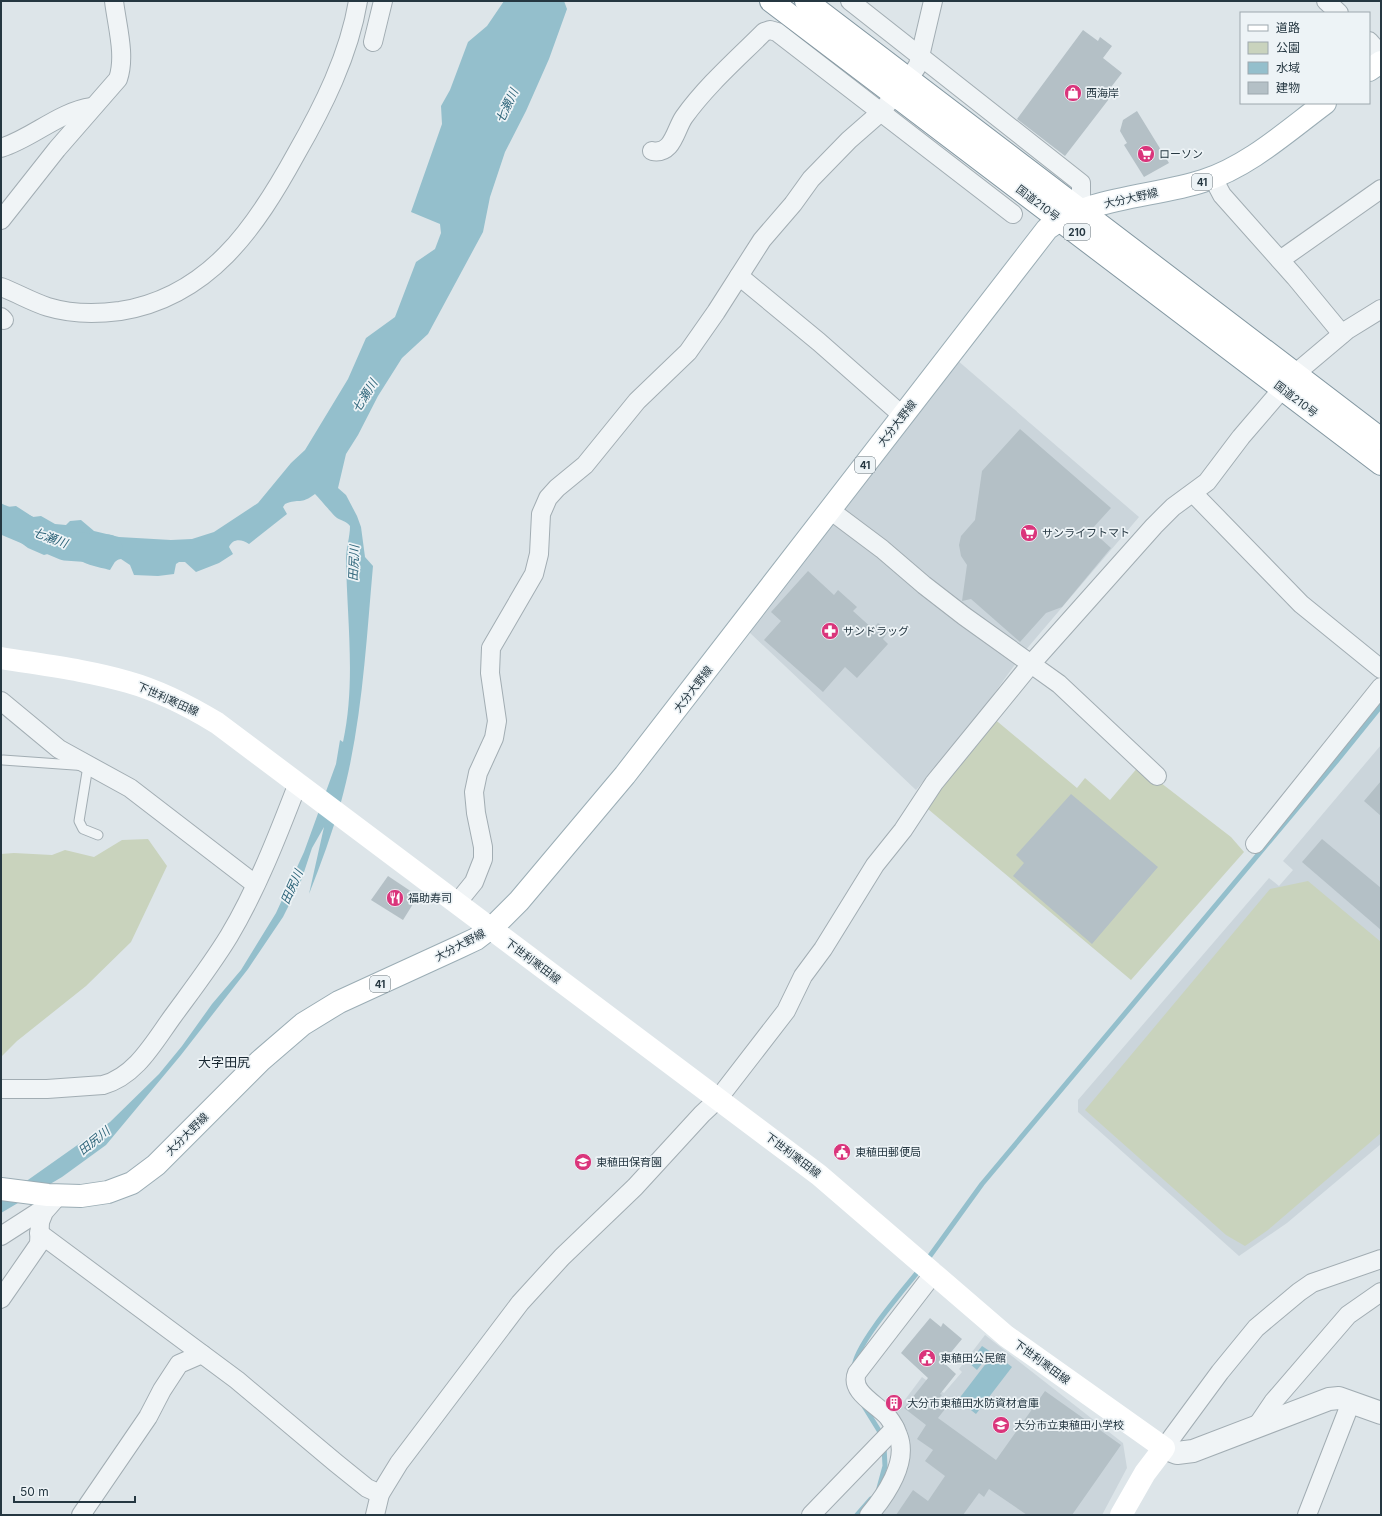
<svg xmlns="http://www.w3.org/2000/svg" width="1382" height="1516" font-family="Inter,'Noto Sans JP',sans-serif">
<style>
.built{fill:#cbd5db}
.green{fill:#c9d3bd}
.water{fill:#94bfcc}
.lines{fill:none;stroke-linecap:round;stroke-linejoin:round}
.stream{stroke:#94bfcc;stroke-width:5}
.river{stroke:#94bfcc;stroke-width:29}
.building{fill:#b4c0c6}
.service-casing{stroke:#a2adb3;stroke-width:11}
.minor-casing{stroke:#a2adb3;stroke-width:20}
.tertiary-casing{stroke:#a2adb3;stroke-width:24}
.primary-casing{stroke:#9badb5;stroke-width:24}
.trunk-casing{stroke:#8397a1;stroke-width:24}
.service{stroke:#f0f4f6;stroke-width:9}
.minor{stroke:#f0f4f6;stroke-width:18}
.tertiary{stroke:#f0f4f6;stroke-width:22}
.secondary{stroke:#fff;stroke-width:22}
.primary{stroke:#fff;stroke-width:22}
.trunk{stroke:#fff;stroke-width:22}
.labels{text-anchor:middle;stroke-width:3.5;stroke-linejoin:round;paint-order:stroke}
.shield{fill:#edf3f6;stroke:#616f77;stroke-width:1}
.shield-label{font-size:10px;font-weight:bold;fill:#253741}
.poi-label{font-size:11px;fill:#253741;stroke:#edf3f6;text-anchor:start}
.street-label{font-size:11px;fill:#253741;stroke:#edf3f6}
.water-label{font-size:12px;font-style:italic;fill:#2c6378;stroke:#edf3f6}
.quarter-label{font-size:13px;fill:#182731;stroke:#edf3f6}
</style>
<rect width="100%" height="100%" fill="#dde5e9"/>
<g class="built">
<path d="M957,360L1139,517L1024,652L980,713L916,790L748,631Z"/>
<path d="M1381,745V1144L1287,1223L1239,1256L1078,1112V1100L1269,878L1279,886L1293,870L1283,861Z"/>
<path d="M985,1335L1123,1443L1127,1468L1102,1515H878L893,1498L895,1413L922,1377L944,1393L962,1372L959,1369Z"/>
</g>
<g class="green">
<path d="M992,717L1077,788L1085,778L1110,800L1139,766L1231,837L1244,852L1131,980L922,804Z"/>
<path d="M148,839L167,866L131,942L86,986L17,1041L1,1057V854L14,853L52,855L65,850L94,857L122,840Z"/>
<path d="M1308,881L1381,942V1133L1268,1230L1245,1246L1226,1235L1085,1110L1270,889Z"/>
</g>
<g class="water">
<path d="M504,1H564L567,9L549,59L526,111L505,152L490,197L483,232L428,334L402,358L378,396L358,435L346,454L338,488L346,495L357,516L361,527L365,557L373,566C366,644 362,726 341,802C332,833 321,864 309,894L324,827L312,848L301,881L283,917L248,969L181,1055L106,1145L62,1177L1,1213V1199L110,1122L159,1074L182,1046L212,1004L241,970L276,913L304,852L336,764L340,740L343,742C356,682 347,621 346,559C346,548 350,537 350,526C346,521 342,521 337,518C333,515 321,500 315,494C301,505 299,498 285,504L283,507L287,514L249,544C242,539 233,538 229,547L233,554L219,563L196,572L185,562H179L176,564L174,574L158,576L134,575L130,565L121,559L116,560L110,570C99,567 79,564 73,554C69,548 69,544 63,539L54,541L51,553L44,555L28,548L1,528V503L7,507L16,506L33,517L41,516L55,524L66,525L70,521L81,520L94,531L119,537L171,540L192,539L214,532L258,503L291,463L305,450L348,379L366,338L395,317L416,262L435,249L441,233L440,224L411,212L442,124L441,106L450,90L468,42L487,26Z"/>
<path d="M982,1346L991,1352L977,1370L969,1363Z"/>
<path d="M994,1353L1012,1367L976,1414L958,1400Z"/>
</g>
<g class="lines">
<g class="stream">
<path d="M927,1260L982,1184L1335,763L1381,706"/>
<path d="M854,1368C854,1346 905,1288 921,1268"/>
<path d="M862,1403L883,1437"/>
<path d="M879,1488L885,1466L884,1447"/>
<path d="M857,1515L871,1499"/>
</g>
<path class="river" d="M1,519L65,546L108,549"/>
</g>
<g class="building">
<path d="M1083,30L1098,41L1100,37L1112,46L1103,58L1122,73L1108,91L1112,95L1065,156L1017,119Z"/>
<path d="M1137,111L1169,163L1144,177L1124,145L1127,143L1120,131L1123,120Z"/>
<path d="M1020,429L1111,508L1091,530L1111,548L1062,607L1046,613L1020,642L971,599L962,601L967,565L961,556L959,545L961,536L975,520L982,471Z"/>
<path d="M808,571L834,595L838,590L857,607L853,611L873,629L878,623L888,632L883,639L888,644L857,678L845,667L823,692L764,640L781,621L771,612Z"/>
<path d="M1381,781V816L1364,801Z"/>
<path d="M1071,794L1158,867L1092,944L1013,876L1024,863L1016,855Z"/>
<path d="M1322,839L1381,888V930L1302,862Z"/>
<path d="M388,876L418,896L403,920L371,900Z"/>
<path d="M930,1318L941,1327L943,1323L962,1339L943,1362L956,1374L940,1394L942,1395L940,1397L949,1404L938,1418L996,1460L1045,1391L1121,1445L1072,1515H1027L989,1489L984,1497L979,1493L963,1515H896L913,1490L928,1501L945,1476L925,1461L933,1450L917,1439L926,1425L904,1408L928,1378L901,1353Z"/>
</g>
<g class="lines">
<defs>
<path id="service" d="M3,760L88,766L79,821L83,829L98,835"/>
<g id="minor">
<path d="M850,1L1081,183V210"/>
<path d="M1326,1L1339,13"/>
<path d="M1369,41L1381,55"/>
<path d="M373,42L383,1"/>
<path d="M909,79L918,65L933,1"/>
<path d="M1,148C33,138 58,112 92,107"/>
<path d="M652,151C673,155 675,130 684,117C707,85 737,59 764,32L770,30L777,32L1013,214"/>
<path d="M1213,178L1222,195L1295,277L1342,334"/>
<path d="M1,220L57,149L118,79C126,56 117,26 114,1"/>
<path d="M1280,260L1381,189"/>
<path d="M739,276L819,342L903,416"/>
<path d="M1,287C17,293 32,302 48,307C71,314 97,314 120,311C209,297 256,227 296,154C323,107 349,55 358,1"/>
<path d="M1,317L4,320"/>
<path d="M1193,493L1301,604L1381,669"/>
<path d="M830,510L882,549L924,585L964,616L1059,684L1157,776"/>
<path d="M1,701L59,749L130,788L255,884"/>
<path d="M1255,844L1381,687"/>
<path d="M457,903L474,882L483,859V847L476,813L474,792L478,773L494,738L497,721L490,673L491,648L534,574L539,554L541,514L548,498L557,488L585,465L637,401L688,352L716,312L762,240L793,204L811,179L849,140L881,112L895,94"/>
<path d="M1,1089H47L103,1085C136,1076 154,1042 173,1016C192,990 212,964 229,936C257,889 278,835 298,783"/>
<path d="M39,1233L237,1380L336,1463L367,1488L380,1494"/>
<path d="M1,1236L46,1207"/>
<path d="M1,1299L39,1244L40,1222L44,1212L59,1195"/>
<path d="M1256,1427L1273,1402L1348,1315L1381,1292"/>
<path d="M1164,1448L1220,1372L1256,1328L1299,1292L1312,1283L1381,1259"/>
<path d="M81,1515L148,1417L162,1390L179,1364L202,1354"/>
<path d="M375,1515L380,1494L399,1463L520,1303L562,1257L635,1187L702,1114L718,1099L786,1011L803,976L823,949L875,865L903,830L934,783L1031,664L1154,526L1173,507L1207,482L1241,437L1296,373L1347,330L1381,309"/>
<path d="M811,1515L895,1428"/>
<path d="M869,1515C885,1496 909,1462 898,1435C896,1429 892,1422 888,1417C877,1404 849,1392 857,1373L934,1273"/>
<path d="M1307,1515L1351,1402"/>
</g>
<path id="tertiary" d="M1164,1448L1177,1453L1193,1451L1329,1399L1339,1398L1381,1413"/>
<g id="primary">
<path d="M1369,70L1381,62"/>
<path d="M1,1189L48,1195L81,1196L108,1192L132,1183L156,1165L260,1061L303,1024L339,1002L459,947L476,939L497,923L519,901L625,775L1047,229C1087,197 1154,197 1203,181C1249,166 1286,132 1325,103"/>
</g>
<g id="trunk">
<path d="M771,1L1381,464"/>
<path d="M806,1L1381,439"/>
</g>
</defs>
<use href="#service" class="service-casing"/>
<use href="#minor" class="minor-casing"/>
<use href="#tertiary" class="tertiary-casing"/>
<use href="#primary" class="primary-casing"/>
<use href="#trunk" class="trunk-casing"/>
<use href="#service" class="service"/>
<use href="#minor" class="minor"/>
<use href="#tertiary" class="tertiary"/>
<path class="secondary" d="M1,658C43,665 87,670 128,682C160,691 189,706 217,723L819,1175L1006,1336L1164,1448L1145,1473L1121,1515"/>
<use href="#primary" class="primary"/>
<use href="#trunk" class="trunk"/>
</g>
<defs>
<symbol id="shop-disc" viewBox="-11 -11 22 22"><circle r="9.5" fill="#da357b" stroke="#edf3f6"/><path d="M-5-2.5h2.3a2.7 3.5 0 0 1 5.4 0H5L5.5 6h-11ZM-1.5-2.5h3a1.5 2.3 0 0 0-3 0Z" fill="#fff"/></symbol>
<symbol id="supermarket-disc" viewBox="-11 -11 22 22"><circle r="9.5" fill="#da357b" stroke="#edf3f6"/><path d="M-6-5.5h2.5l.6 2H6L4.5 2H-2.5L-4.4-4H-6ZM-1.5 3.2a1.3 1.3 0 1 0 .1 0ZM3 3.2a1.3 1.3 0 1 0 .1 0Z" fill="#fff"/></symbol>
<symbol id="pharmacy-disc" viewBox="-11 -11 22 22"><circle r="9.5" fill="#da357b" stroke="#edf3f6"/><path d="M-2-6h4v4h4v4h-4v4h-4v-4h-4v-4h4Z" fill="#fff"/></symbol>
<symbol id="restaurant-disc" viewBox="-11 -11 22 22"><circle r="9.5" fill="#da357b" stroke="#edf3f6"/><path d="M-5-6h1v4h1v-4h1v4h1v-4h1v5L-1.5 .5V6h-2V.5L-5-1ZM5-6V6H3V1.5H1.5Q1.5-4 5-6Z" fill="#fff"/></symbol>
<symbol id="civic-disc" viewBox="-11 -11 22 22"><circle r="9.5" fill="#da357b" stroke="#edf3f6"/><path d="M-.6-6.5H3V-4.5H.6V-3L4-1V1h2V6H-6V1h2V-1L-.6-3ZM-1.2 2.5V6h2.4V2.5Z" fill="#fff"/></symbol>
<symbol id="school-disc" viewBox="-11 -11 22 22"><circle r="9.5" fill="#da357b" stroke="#edf3f6"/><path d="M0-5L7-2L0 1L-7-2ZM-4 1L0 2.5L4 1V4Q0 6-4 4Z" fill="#fff"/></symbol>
<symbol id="building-disc" viewBox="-11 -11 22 22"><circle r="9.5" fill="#da357b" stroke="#edf3f6"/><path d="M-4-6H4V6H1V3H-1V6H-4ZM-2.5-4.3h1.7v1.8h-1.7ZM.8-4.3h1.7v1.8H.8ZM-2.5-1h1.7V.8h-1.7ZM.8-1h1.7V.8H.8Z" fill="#fff"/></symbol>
</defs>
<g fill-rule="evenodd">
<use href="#shop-disc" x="1063" y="83" width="20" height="20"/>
<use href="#supermarket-disc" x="1136" y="144" width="20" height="20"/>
<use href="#supermarket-disc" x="1019" y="523" width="20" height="20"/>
<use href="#pharmacy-disc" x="820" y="621" width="20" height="20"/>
<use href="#restaurant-disc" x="385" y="888" width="20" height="20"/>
<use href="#civic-disc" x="832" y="1142" width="20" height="20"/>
<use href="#school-disc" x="573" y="1152" width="20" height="20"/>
<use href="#civic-disc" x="917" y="1348" width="20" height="20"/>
<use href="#building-disc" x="884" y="1393" width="20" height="20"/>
<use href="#school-disc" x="991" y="1415" width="20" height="20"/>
</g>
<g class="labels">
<g class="shield">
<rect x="1192" y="174" width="20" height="16" rx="3"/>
<rect x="1064" y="224" width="26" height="16" rx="3"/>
<rect x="855" y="457" width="20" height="16" rx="3"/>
<rect x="370" y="976" width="20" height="16" rx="3"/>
</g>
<g class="shield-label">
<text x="1202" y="186">41</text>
<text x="1077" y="236">210</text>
<text x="865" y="469">41</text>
<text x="380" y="988">41</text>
</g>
<g class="poi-label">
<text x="1086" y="97">西海岸</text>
<text x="1159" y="158">ローソン</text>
<text x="1042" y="537">サンライフトマト</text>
<text x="843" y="635">サンドラッグ</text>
<text x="408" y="902">福助寿司</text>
<text x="855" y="1156">東稙田郵便局</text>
<text x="596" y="1166">東稙田保育園</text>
<text x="940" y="1362">東稙田公民館</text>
<text x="907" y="1407">大分市東稙田水防資材倉庫</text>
<text x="1014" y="1429">大分市立東稙田小学校</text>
</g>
<g class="street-label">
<text transform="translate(1131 198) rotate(-13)" y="4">大分大野線</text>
<text transform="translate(1038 203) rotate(37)" y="4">国道210号</text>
<text transform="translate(1296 399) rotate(37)" y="4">国道210号</text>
<text transform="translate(897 423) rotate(-52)" y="4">大分大野線</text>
<text transform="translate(693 689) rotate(-52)" y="4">大分大野線</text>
<text transform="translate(168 699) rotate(24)" y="4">下世利寒田線</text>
<text transform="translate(460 945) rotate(-28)" y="4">大分大野線</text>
<text transform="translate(533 961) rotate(37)" y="4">下世利寒田線</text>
<text transform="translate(187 1134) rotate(-45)" y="4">大分大野線</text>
<text transform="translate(793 1155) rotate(37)" y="4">下世利寒田線</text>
<text transform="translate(1042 1362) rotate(36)" y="4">下世利寒田線</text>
</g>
<g class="water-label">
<text transform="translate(507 106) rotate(-65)" y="4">七瀬川</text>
<text transform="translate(365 396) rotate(-58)" y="4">七瀬川</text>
<text transform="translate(50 538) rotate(20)" y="4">七瀬川</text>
<text transform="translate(354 563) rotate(-88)" y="4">田尻川</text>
<text transform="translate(292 887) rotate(-66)" y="4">田尻川</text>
<text transform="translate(94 1141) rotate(-39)" y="4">田尻川</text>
</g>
<g class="quarter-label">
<text x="224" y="1067">大字田尻</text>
</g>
</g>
<rect width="1382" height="1516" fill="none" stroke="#253741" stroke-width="4"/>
<rect x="1240" y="12" width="130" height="92" fill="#edf3f6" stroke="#9da8ae"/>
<rect x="1248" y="25" width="20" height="6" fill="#ffffff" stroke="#9da8ae"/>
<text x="1276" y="32" font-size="12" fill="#253741">道路</text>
<rect x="1248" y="42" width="20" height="12" fill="#c9d3bd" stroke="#9da8ae"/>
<text x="1276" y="52" font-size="12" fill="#253741">公園</text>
<rect x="1248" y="62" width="20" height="12" fill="#94bfcc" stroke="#9da8ae"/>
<text x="1276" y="72" font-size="12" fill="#253741">水域</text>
<rect x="1248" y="82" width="20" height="12" fill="#b4c0c6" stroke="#9da8ae"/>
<text x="1276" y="92" font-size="12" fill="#253741">建物</text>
<path d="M14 1496v6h121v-6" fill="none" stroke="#253741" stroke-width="2"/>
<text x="20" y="1496" font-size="12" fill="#253741" stroke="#edf3f6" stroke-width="3" paint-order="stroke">50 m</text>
</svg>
